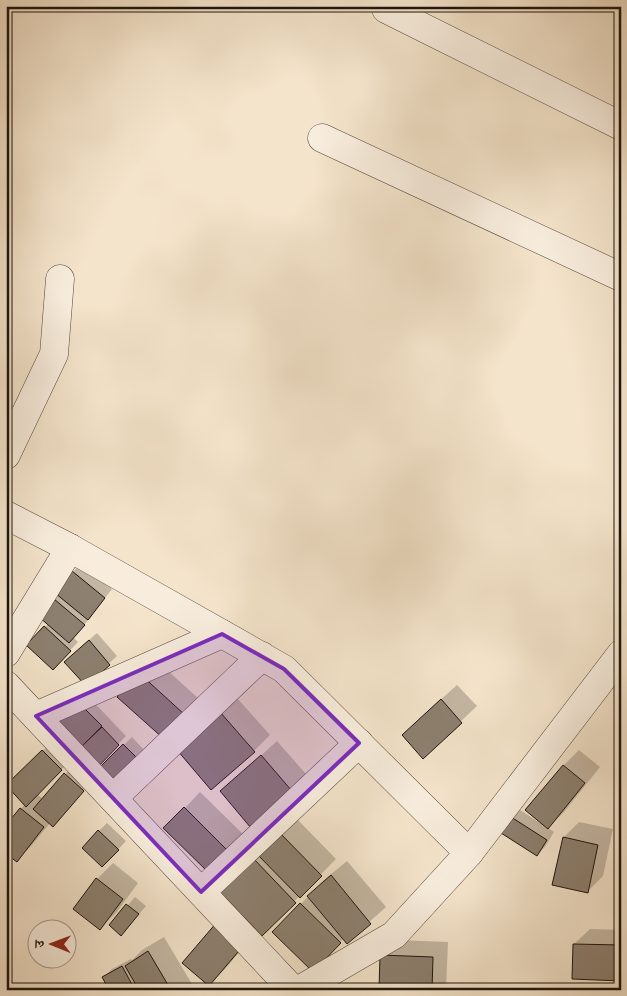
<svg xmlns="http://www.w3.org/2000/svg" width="627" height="996" font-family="'Libre Caslon Text','Noto Serif Devanagari',serif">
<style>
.shadow{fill:#0003}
.building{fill:#8d8070;stroke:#1d140d}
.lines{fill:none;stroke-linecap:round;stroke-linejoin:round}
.minor-casing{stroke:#53483c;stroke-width:29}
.minor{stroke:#f8eddd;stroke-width:28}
.marked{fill:#7b2cbf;fill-opacity:0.2;stroke:#7b2cbf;stroke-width:4;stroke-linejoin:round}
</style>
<rect width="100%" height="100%" fill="#f4e4cb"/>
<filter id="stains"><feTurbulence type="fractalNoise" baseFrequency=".004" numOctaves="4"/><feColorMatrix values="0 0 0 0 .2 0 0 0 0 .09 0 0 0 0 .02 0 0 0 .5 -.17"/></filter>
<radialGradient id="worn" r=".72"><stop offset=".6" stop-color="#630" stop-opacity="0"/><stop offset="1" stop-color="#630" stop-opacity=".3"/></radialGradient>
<g class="shadow">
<path d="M80,564L112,589L91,616H92L73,637L78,642L53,668L28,645L48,624L41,617L59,595L73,572Z"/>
<path d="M97,633L117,656L86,684L73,654Z"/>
<path d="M155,659L199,699L179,721L140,674Z"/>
<path d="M457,685L477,706L423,757L419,719Z"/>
<path d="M85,693L126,736L98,765L94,737L93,735L81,745Z"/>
<path d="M237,698L270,735L254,751L179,750Z"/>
<path d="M59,735L77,754L37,794L43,799L73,766L91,782L61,817L50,823L32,845L17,860L13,858L6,865V827L25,804L7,786Z"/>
<path d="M132,737L145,751L116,780L102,766Z"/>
<path d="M277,741L313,782L297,798L222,791Z"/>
<path d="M579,750L600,767L564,812L548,828L554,832L545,847L537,855L512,818L520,810L540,823L541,822L527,810L564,765Z"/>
<path d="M200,792L244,835L224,856L185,808Z"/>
<path d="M294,816L336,859L262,934L258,930L225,969L209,984L233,908L240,914L241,912L219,889Z"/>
<path d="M579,822L613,829L603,876L587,892L564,837Z"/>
<path d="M107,823L126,841L110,858L99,831Z"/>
<path d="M347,861L386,907L347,942L344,938L313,970L274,932L324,880Z"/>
<path d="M113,863L138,883L116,913L100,928L75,909L97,879Z"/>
<path d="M135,897L146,906L129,926L111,925Z"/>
<path d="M590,929L621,930V979L574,944Z"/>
<path d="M164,937L192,984L187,990H111L104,977L112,969L131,959L132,960L142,950Z"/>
<path d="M397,940L448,942L446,990H380L381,955Z"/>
</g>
<g class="building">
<path d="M72,571L105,598L88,620L55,593Z"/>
<path d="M54,599L85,625L69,643L39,617Z"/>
<path d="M44,626L71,651L53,670L26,645Z"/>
<path d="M89,640L110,665L86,686L64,662Z"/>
<path d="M139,673L185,715L164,739L117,697Z"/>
<path d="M441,699L462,723L423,759L402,735Z"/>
<path d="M76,700L102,726L81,747L55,721Z"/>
<path d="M220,712L255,752L211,790L177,750Z"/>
<path d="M102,727L119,745L98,767L80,748Z"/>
<path d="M123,744L138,759L116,782L101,766Z"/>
<path d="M42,750L62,770L26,807L6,785Z"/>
<path d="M261,755L298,798L256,834L220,791Z"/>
<path d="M563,765L585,783L548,829L525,810Z"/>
<path d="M64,773L84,791L53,827L33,809Z"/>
<path d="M184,807L229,852L209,873L163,828Z"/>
<path d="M20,808L44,827L17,862L6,854V825Z"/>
<path d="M511,817L547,840L537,856L501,833Z"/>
<path d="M98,830L119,850L102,867L82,848Z"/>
<path d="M278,831L322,876L300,898L256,853Z"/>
<path d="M563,837L598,845L588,893L552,885Z"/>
<path d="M251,856L296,903L262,936L217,889Z"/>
<path d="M331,875L371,924L347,944L307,896Z"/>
<path d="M96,878L123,899L100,930L73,909Z"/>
<path d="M300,903L341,943L313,972L272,932Z"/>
<path d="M126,904L139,914L121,936L109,925Z"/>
<path d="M217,922L244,945L209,986L182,963Z"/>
<path d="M573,944L621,945V981L572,979Z"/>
<path d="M148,951L171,990H139L125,966Z"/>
<path d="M380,955L433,957L432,990H379Z"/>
<path d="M122,966L135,990H109L102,977Z"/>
</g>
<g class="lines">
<defs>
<g id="minor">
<path d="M386,9L621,126"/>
<path d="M322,138L621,277"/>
<path d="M6,455L54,354L60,279"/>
<path d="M6,515L70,548L284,669L469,853"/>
<path d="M6,653L70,548"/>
<path d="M6,685L293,990"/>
<path d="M36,716L222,634"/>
<path d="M113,798L262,656"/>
<path d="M201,892L359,743"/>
<path d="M299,990L394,935L469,853L621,654"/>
</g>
</defs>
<use href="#minor" class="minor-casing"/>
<use href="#minor" class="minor"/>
</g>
<path class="marked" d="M222,634L284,669L359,743L201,892L36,716Z"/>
<rect width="627" height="996" fill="none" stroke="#f4e4cb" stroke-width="25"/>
<rect x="8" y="8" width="612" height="981" fill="none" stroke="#1d140d" stroke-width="2.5"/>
<rect x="12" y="12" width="602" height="971" fill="none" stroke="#1d140d"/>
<g transform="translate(52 944) rotate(271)"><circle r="24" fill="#f8eddd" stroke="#a0968a"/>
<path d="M0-4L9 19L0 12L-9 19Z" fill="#8f2418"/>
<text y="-8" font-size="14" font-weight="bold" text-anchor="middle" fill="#1d140d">उ</text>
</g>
<rect width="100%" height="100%" filter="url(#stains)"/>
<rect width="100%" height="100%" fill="url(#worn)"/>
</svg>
